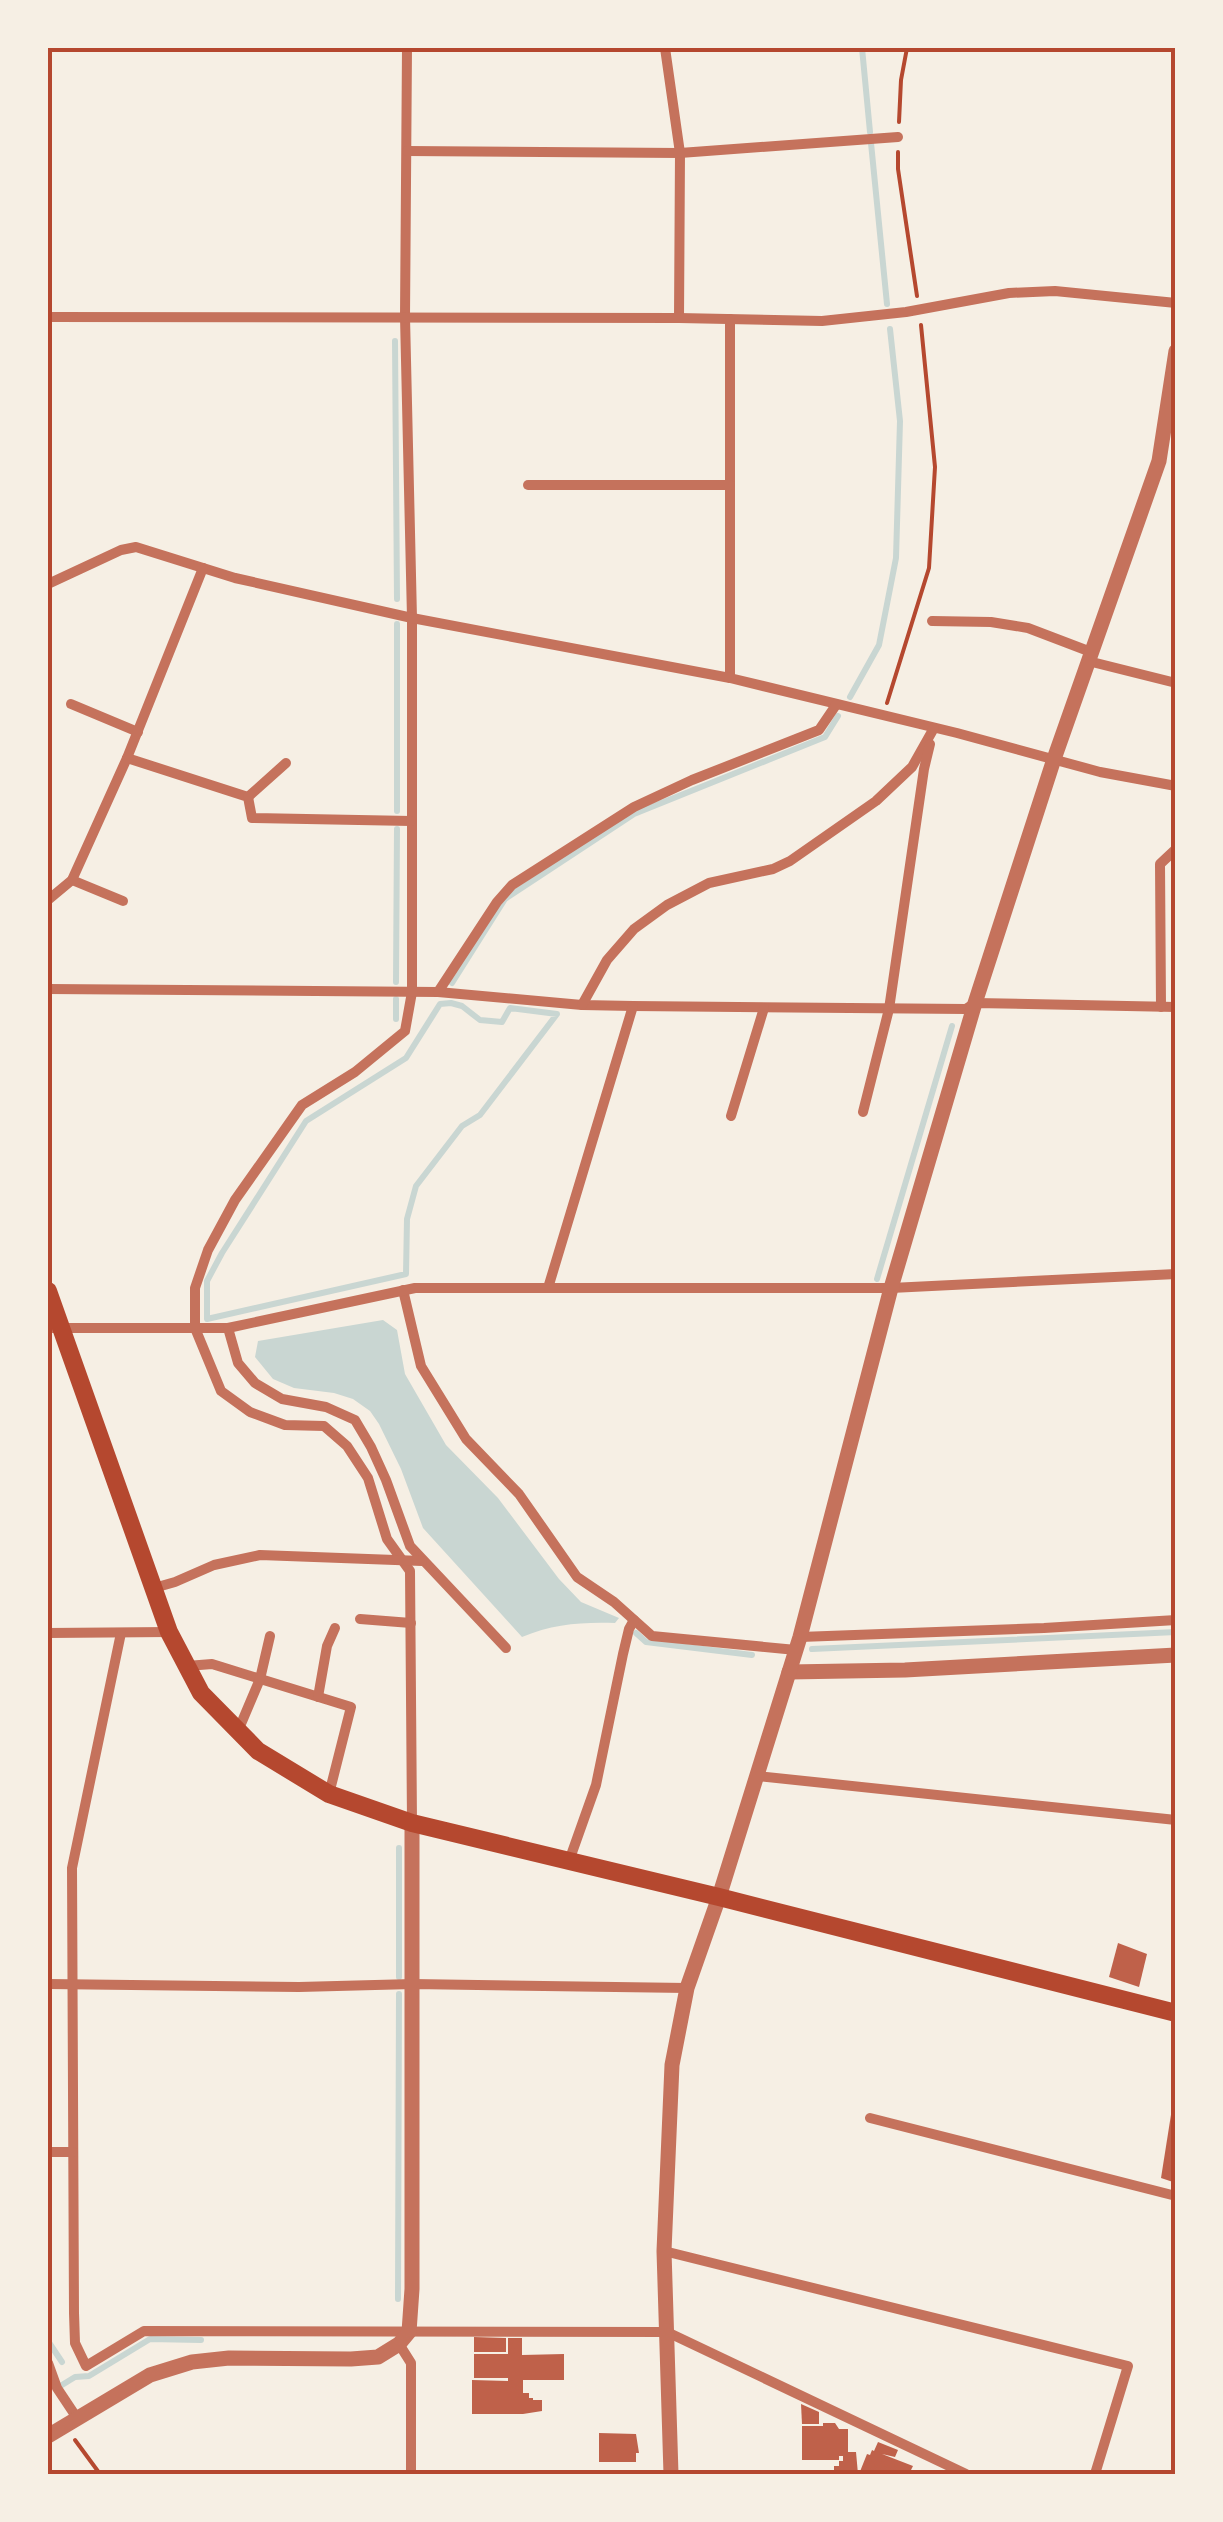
<svg xmlns="http://www.w3.org/2000/svg" width="1223" height="2522" font-family="Manrope,sans-serif">
<style>
.water{fill:#c9d6d2}
.lines{fill:none;stroke-linecap:round;stroke-linejoin:round}
.stream{stroke:#c9d6d2;stroke-width:6}
.building{fill:#bf614a}
.path{stroke:#b5482f;stroke-width:4}
.minor{stroke:#c5725c;stroke-width:10}
.tertiary{stroke:#c5725c;stroke-width:15}
.secondary{stroke:#b5482f;stroke-width:18}
.neatline{fill:none;stroke:#b5482f;stroke-width:4}
</style>
<rect width="100%" height="100%" fill="#f6efe4"/>
<path class="water" d="M383,1320L397,1330L405,1374L446,1445L498,1498L559,1579L581,1602L619,1618L615,1623C581,1622 553,1624 522,1637L423,1528L401,1469L379,1424L370,1411L353,1399L334,1393L294,1388L273,1379L255,1357L258,1341Z"/>
<g class="lines">
<g class="stream">
<path d="M862,48L870,132"/>
<path d="M871,143L887,304"/>
<path d="M395,341L397,599"/>
<path d="M850,697L879,645L896,558L900,421L890,329"/>
<path d="M397,811V624"/>
<path d="M396,982L397,829"/>
<path d="M452,983L505,899L634,814L825,737L838,716"/>
<path d="M396,999V1019"/>
<path d="M451,1003L462,1006L480,1020L502,1022L510,1008L557,1014L480,1115L462,1126L416,1186L407,1219L406,1274L207,1319V1281L222,1253L306,1121L406,1058L440,1004Z"/>
<path d="M877,1279L952,1026"/>
<path d="M636,1633L646,1642L752,1655"/>
<path d="M812,1649L1176,1632"/>
<path d="M399,1848V1977"/>
<path d="M398,2299L399,1994"/>
<path d="M48,2341L62,2362"/>
<path d="M62,2385L75,2377L89,2376L150,2339L201,2340"/>
</g>
</g>
<g class="building">
<path d="M1118,1943L1147,1954L1139,1987L1109,1977Z"/>
<path d="M1173,2102H1176V2183L1161,2178Z"/>
<path d="M474,2337L506,2338V2352H474Z"/>
<path d="M508,2338H522V2355L564,2354V2380H523V2393H529V2398H533V2400H542V2411L523,2414H472V2380L508,2381V2378H474V2354H508Z"/>
<path d="M801,2404L819,2412V2424H802Z"/>
<path d="M823,2423H835L839,2429H848V2452H856L858,2474H834V2466H839V2461H843V2456H839V2460H802V2426H823Z"/>
<path d="M599,2433L636,2434L639,2453H636V2462H599Z"/>
<path d="M878,2442L898,2450L895,2457L882,2454L913,2466L909,2474H859L867,2454L870,2455L872,2450L874,2451Z"/>
</g>
<g class="lines">
<g class="path">
<path d="M899,122L901,80L907,48"/>
<path d="M898,152V169L917,296"/>
<path d="M887,703L929,568L935,467L921,325"/>
<path d="M75,2440L100,2474"/>
</g>
<g class="minor">
<path d="M407,48L405,317L412,618V992L405,1031L355,1072L302,1105L235,1200L208,1250L195,1288V1328L221,1391L250,1412L285,1425L324,1426L347,1446L368,1478L387,1539L410,1571L412,1823"/>
<path d="M665,48L680,153L679,318"/>
<path d="M407,151L680,153L898,137"/>
<path d="M48,317L679,318L822,321L906,312L1009,293L1055,291L1176,303"/>
<path d="M730,319V678"/>
<path d="M528,485H730"/>
<path d="M48,584L121,550L136,547L235,578L412,618L730,678L957,733L1100,772L1176,786"/>
<path d="M932,621L991,622L1028,628L1091,652"/>
<path d="M1088,661L1176,683"/>
<path d="M71,704L138,732"/>
<path d="M127,758L248,797L252,818L411,821"/>
<path d="M248,797L286,763"/>
<path d="M72,880L123,901"/>
<path d="M48,900L72,880L127,758L203,568"/>
<path d="M48,989L438,992L582,1005L633,1006L966,1009L975,1003L1176,1007"/>
<path d="M438,992L497,902L512,885L634,807L692,780L819,730L836,705"/>
<path d="M582,1005L607,960L634,929L667,905L709,883L773,869L790,861L876,801L912,767L934,728"/>
<path d="M1161,1007L1160,864L1176,849"/>
<path d="M863,1112L889,1009L924,769L930,744"/>
<path d="M731,1116L764,1008"/>
<path d="M548,1288L633,1006"/>
<path d="M403,1290L421,1366L466,1439L519,1494L577,1577L614,1602L652,1636L796,1650"/>
<path d="M48,1328H228L415,1288H891L1176,1274"/>
<path d="M228,1328L238,1363L255,1383L282,1399L326,1407L355,1420L371,1447L386,1480L410,1546L506,1648"/>
<path d="M154,1588L175,1582L214,1565L260,1555L422,1561"/>
<path d="M360,1619L411,1623"/>
<path d="M48,1633L169,1632"/>
<path d="M121,1633L72,1868L74,2313L75,2343L86,2366L144,2331L667,2332L966,2474"/>
<path d="M800,1637L1044,1628L1176,1620"/>
<path d="M187,1666L212,1664L351,1707L329,1794"/>
<path d="M318,1697L327,1646L335,1628"/>
<path d="M238,1731L260,1679L270,1636"/>
<path d="M757,1776L1176,1820"/>
<path d="M569,1861L596,1785L623,1654L629,1629L634,1620"/>
<path d="M48,1984L299,1987L413,1984L687,1988"/>
<path d="M870,2118L1176,2196"/>
<path d="M48,2152H73"/>
<path d="M664,2251L1128,2366L1095,2474"/>
<path d="M399,2344L411,2363V2474"/>
<path d="M48,2363L57,2388L77,2418"/>
</g>
<g class="tertiary">
<path d="M789,1672L905,1670L1176,1655"/>
<path d="M48,2436L150,2375L192,2362L229,2358L351,2359L378,2357L399,2344L409,2332L412,2289V1823"/>
<path d="M671,2474L664,2251L672,2065L687,1988L719,1897L800,1637L891,1288L975,1003L1054,759L1159,461L1176,351"/>
</g>
<path class="secondary" d="M48,1291L169,1632L201,1693L258,1751L329,1794L412,1823L719,1897L1176,2013"/>
</g>
<rect width="1223" height="2522" fill="none" stroke="#f6efe4" stroke-width="100"/>
<rect x="50" y="50" width="1123" height="2422" class="neatline"/>
</svg>
